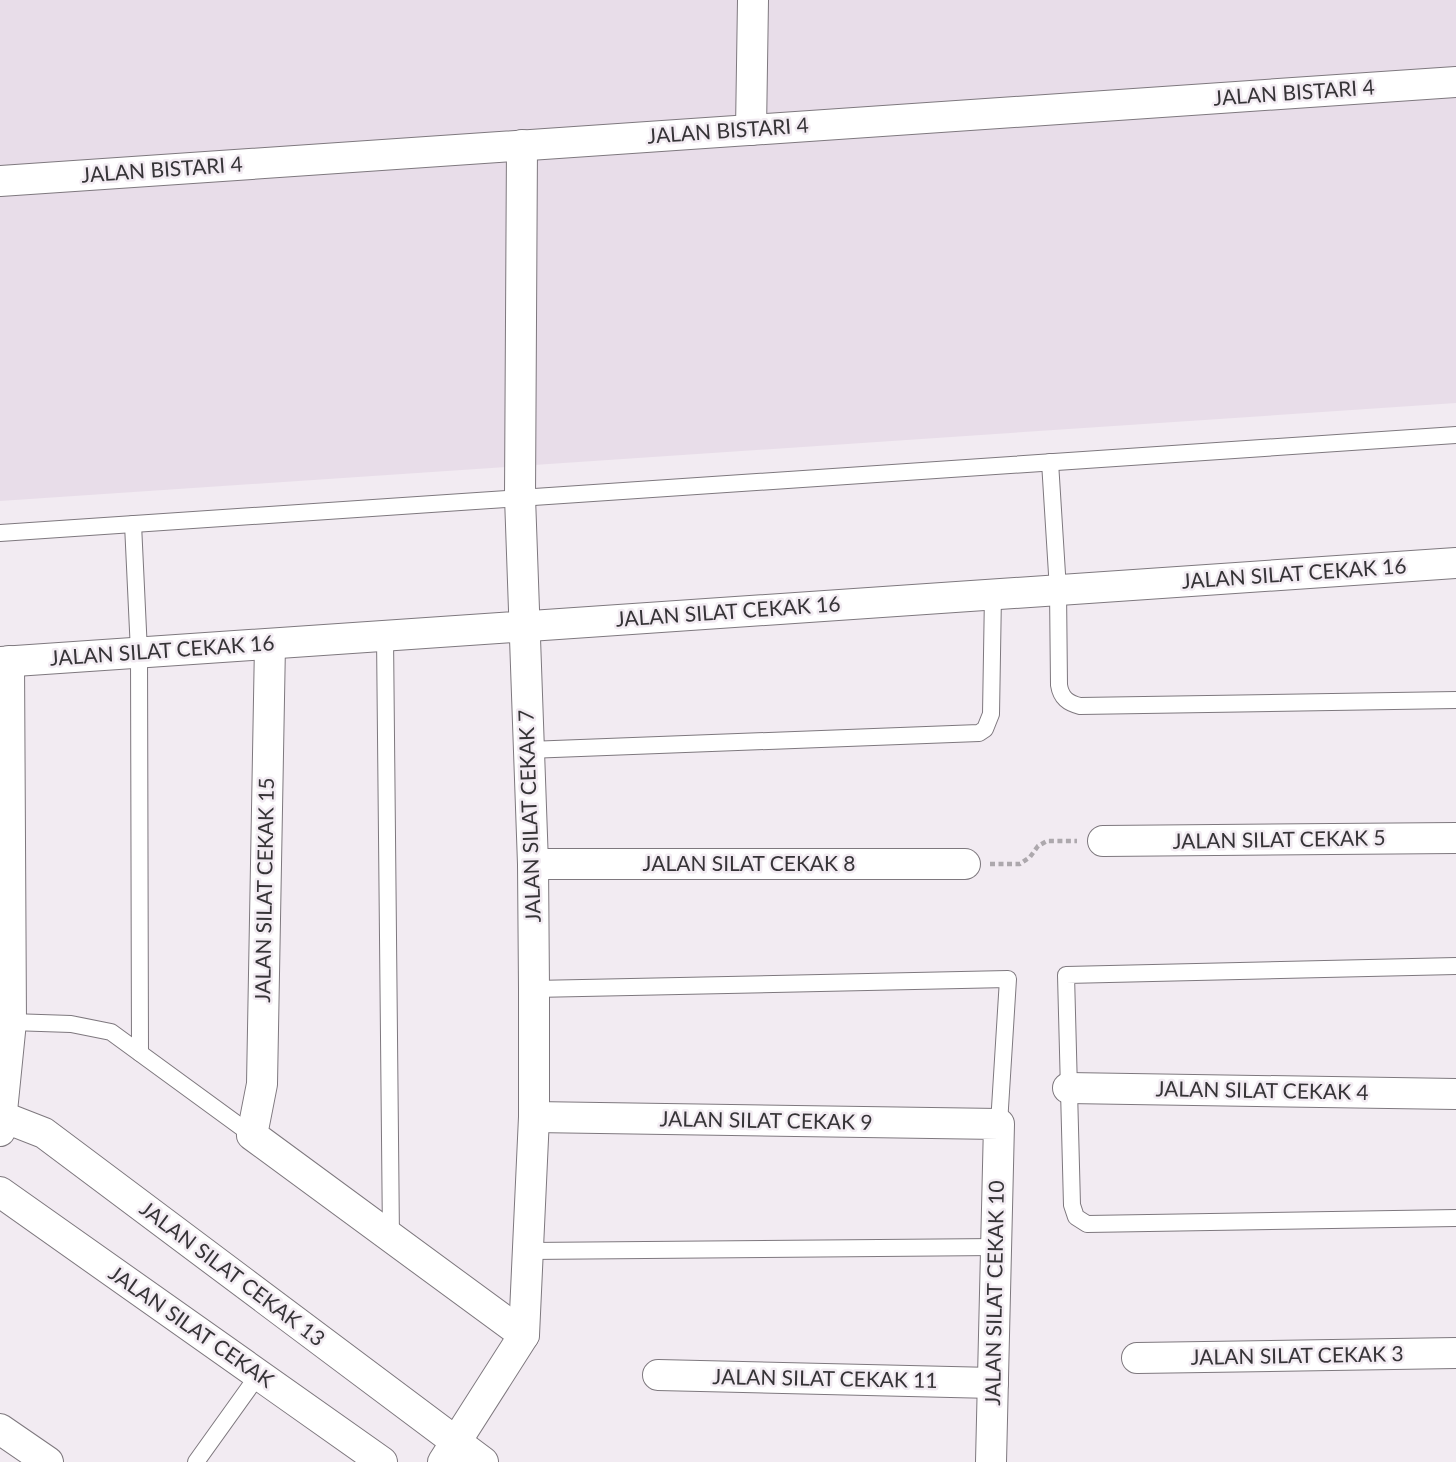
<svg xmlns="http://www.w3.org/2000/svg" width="1456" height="1462" font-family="Lato,sans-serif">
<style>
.built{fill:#e8dde9}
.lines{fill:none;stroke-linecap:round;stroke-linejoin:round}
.service-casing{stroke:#7e787e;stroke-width:18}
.minor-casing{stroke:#7e787e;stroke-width:32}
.path{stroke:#ada8ad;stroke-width:4.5;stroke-dasharray:5 3.5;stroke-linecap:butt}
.service{stroke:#fff;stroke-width:16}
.minor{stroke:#fff;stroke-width:30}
.labels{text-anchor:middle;stroke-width:5;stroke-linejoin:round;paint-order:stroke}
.street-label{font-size:21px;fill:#363437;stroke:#f2ebf2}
</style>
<rect width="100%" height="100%" fill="#f2ebf2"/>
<path class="built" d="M0,0H1456V403L0,501Z"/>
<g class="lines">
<defs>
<g id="service">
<path d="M1050,462L1058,590L1059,685C1061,698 1068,703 1080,706L1456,700"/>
<path d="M133,524L139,652L140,1053"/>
<path d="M0,533L1456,435"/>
<path d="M385,636L391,1238"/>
<path d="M528,750L979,733L985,729L991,714L993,594"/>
<path d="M1456,966L1066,975L1072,1205L1076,1217L1087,1224L1456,1218"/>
<path d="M534,989L1008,979L999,1124"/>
<path d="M11,1022L71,1024L111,1032L252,1135"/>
<path d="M528,1251L996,1247"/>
<path d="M196,1462L259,1374"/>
</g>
<g id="minor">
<path d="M751,130L753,0"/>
<path d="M0,181L1456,82"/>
<path d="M270,644L262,1084L252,1135L524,1335"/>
<path d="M0,662L1456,563"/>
<path d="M1103,841L1456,838"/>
<path d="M533,864H965"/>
<path d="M1068,1088L1456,1094"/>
<path d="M3,1117L44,1133L483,1462"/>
<path d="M534,1117L999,1124L991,1462"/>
<path d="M0,1131L11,1022L9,661"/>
<path d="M0,1192L382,1462"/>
<path d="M1137,1358L1456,1353"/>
<path d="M658,1375L993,1383"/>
<path d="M0,1429L48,1462"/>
<path d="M443,1462L524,1335L534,1117V989L533,864L520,497L522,145"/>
</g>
</defs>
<use href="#service" class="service-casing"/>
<use href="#minor" class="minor-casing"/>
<path class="path" d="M990,864H1020L1030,857L1038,846L1047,841H1077"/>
<use href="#service" class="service"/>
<use href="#minor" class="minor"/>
</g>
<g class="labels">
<g class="street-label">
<text transform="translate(1294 93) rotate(-4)" y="7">JALAN BISTARI 4</text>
<text transform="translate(728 131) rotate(-4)" y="7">JALAN BISTARI 4</text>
<text transform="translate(162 170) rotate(-4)" y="7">JALAN BISTARI 4</text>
<text transform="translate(1294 574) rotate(-4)" y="7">JALAN SILAT CEKAK 16</text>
<text transform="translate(728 612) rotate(-4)" y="7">JALAN SILAT CEKAK 16</text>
<text transform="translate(162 651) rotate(-4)" y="7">JALAN SILAT CEKAK 16</text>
<text transform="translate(530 816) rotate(-92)" y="7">JALAN SILAT CEKAK 7</text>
<text transform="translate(1279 840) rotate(-1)" y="7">JALAN SILAT CEKAK 5</text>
<text x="749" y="871">JALAN SILAT CEKAK 8</text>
<text transform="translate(265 890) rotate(-89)" y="7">JALAN SILAT CEKAK 15</text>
<text transform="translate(1262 1091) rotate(1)" y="7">JALAN SILAT CEKAK 4</text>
<text transform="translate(766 1121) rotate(1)" y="7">JALAN SILAT CEKAK 9</text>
<text transform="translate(232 1274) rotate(37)" y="7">JALAN SILAT CEKAK 13</text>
<text transform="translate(995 1293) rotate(-89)" y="7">JALAN SILAT CEKAK 10</text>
<text transform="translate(191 1327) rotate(35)" y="7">JALAN SILAT CEKAK</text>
<text transform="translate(1297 1356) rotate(-1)" y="7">JALAN SILAT CEKAK 3</text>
<text transform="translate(825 1379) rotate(1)" y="7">JALAN SILAT CEKAK 11</text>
</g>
</g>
</svg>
